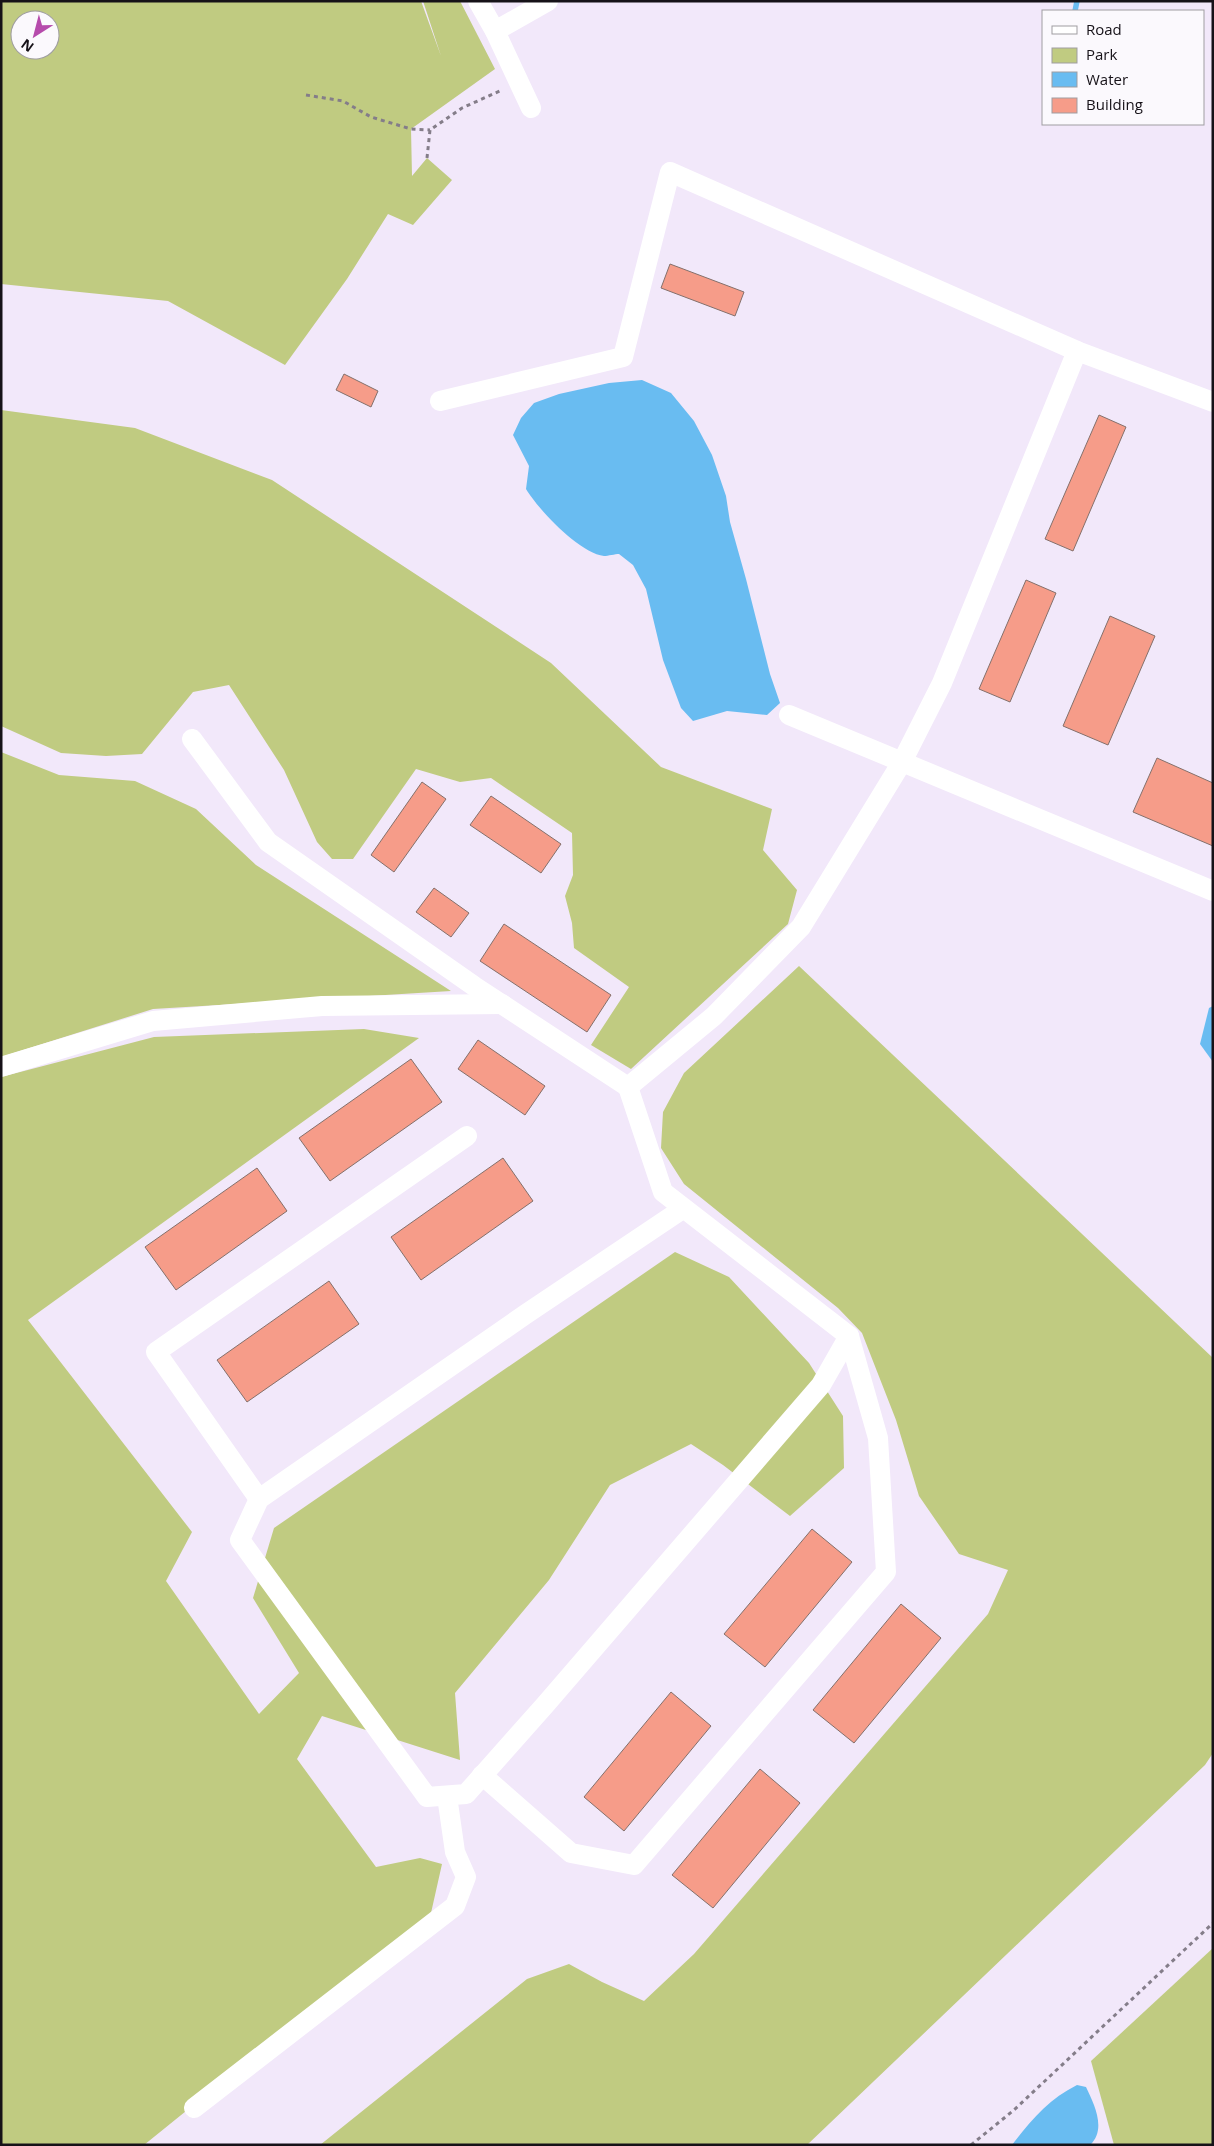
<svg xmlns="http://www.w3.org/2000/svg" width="1214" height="2146" font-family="'Open Sans',sans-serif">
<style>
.green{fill:#c0cb81;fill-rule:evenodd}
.water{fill:#69bcf1}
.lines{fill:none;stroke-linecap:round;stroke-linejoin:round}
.stream{stroke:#69bcf1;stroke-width:5.5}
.building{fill:#f69c89;stroke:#84706b}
.path{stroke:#847d89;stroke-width:3;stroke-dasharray:4 4;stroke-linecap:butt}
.minor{stroke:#fff;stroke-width:20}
</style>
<rect width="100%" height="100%" fill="#f2e8fa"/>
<g class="green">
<path d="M1,1H421L441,56L423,1H460L495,69L411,129L412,176L427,158L452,180L413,225L388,214L347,279L285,365L168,301L1,284ZM20,20H50V50H20Z"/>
<path d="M1,410L135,428L272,480L551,663L661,767L772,809L763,850L797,890L788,924L631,1069L591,1045L629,987L574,948L572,923L565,896L573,875L572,833L491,778L460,782L416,769L353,859H332L317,842L284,770L229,685L193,692L142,754L106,756L61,753L1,726Z"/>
<path d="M1,752L59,775L135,781L196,809L256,865L451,991L153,1009L1,1057Z"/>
<path d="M799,966L1213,1358V1753L1205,1765L807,2145H320L527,1979L569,1964L602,1982L644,2001L694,1954L988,1614L1008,1570L959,1554L919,1496L896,1420L862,1333L838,1308L684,1184L661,1148L663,1112L684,1073Z"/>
<path d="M364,1029L419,1038L28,1320L192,1532L166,1581L259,1714L299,1673L253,1598L274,1528L675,1252L729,1277L809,1363L843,1416L844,1468L790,1516L723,1465L691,1444L610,1485L549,1580L455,1693L460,1760L322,1716L297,1759L376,1867L420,1858L442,1864L431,1913L144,2145H1V1077L154,1037Z"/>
<path d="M1213,1948V2145H1114L1091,2061Z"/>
</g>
<g class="water">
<path d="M642,380L671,393L694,421L712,455L726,496L730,522L746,579L770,674L780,703L767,715L727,711L693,721L681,708L663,660L646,589L633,565L619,554C615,554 608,556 604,556C579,553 538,509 526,489L529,466L513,435L521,418L534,403L559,394L609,383Z"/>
<path d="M1213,1006V1062L1200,1044L1209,1008Z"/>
<path d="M1077,2085L1086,2087C1094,2104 1107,2129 1090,2145H1012C1031,2120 1049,2099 1077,2085Z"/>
</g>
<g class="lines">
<path class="stream" d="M1075,11L1077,1"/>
</g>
<g class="building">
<path d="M670,264L744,292L735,316L661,288Z"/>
<path d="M344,374L378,391L371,407L336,390Z"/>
<path d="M1099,415L1126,427L1073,551L1045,539Z"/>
<path d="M1026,580L1056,593L1010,702L979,689Z"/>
<path d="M1110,616L1155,636L1108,745L1063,726Z"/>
<path d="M1157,758L1213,783V846L1133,812Z"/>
<path d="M422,782L446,799L394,872L371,855Z"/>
<path d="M491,796L561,844L541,873L470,825Z"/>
<path d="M434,888L469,913L451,937L416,912Z"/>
<path d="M504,924L611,995L587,1032L480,961Z"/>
<path d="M478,1040L545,1086L525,1115L458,1069Z"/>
<path d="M411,1059L442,1102L330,1181L299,1138Z"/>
<path d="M503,1158L533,1201L421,1280L391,1237Z"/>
<path d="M257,1168L287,1211L176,1290L145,1247Z"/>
<path d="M329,1281L359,1324L247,1402L217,1360Z"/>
<path d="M812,1529L852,1562L765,1667L724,1634Z"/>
<path d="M901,1604L941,1638L854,1743L813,1710Z"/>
<path d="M671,1692L711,1726L624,1831L584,1797Z"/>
<path d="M760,1769L800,1803L713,1908L672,1875Z"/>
</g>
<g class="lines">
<g class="path">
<path d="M306,95L343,101L371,117L411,129L430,130"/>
<path d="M427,158L430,130L462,108L502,90"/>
<path d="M971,2145L1014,2110L1213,1923"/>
</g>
<g class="minor">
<path d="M478,1L495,31L531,108"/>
<path d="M495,31L548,1"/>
<path d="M440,401L623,357L670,172L1077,351"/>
<path d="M789,715L1213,891"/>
<path d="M192,739L268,842L474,986L628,1087L714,1016L801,927L902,762L942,683L1077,351L1213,402"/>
<path d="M1,1067L153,1021L322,1006L502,1004"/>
<path d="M628,1087L663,1192L849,1336L821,1385L545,1705L466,1794L427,1797L240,1540L259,1499L526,1314L684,1208"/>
<path d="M259,1499L156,1352L467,1136"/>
<path d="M482,1775L571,1853L634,1865L886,1572L878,1438L849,1336"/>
<path d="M194,2108L455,1906L466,1877L455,1852L447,1796"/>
</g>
</g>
<rect width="1214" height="2146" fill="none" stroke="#161218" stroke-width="5"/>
<rect x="1042" y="10" width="162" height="115" fill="#fbf9fd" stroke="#9f9da1"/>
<rect x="1052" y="26" width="25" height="8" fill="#ffffff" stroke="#9f9da1"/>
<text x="1086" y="35" font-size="15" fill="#161218">Road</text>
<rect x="1052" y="48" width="25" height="15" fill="#c0cb81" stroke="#9f9da1"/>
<text x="1086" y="60" font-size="15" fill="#161218">Park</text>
<rect x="1052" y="72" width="25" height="15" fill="#69bcf1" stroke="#9f9da1"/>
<text x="1086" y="85" font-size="15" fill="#161218">Water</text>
<rect x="1052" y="98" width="25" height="15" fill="#f69c89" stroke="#9f9da1"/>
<text x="1086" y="110" font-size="15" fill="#161218">Building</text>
<g transform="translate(35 35) rotate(216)"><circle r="24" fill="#fbf9fd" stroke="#9f9da1"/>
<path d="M0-4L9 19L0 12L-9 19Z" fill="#b64bac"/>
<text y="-8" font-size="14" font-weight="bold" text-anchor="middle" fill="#161218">N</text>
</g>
</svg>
